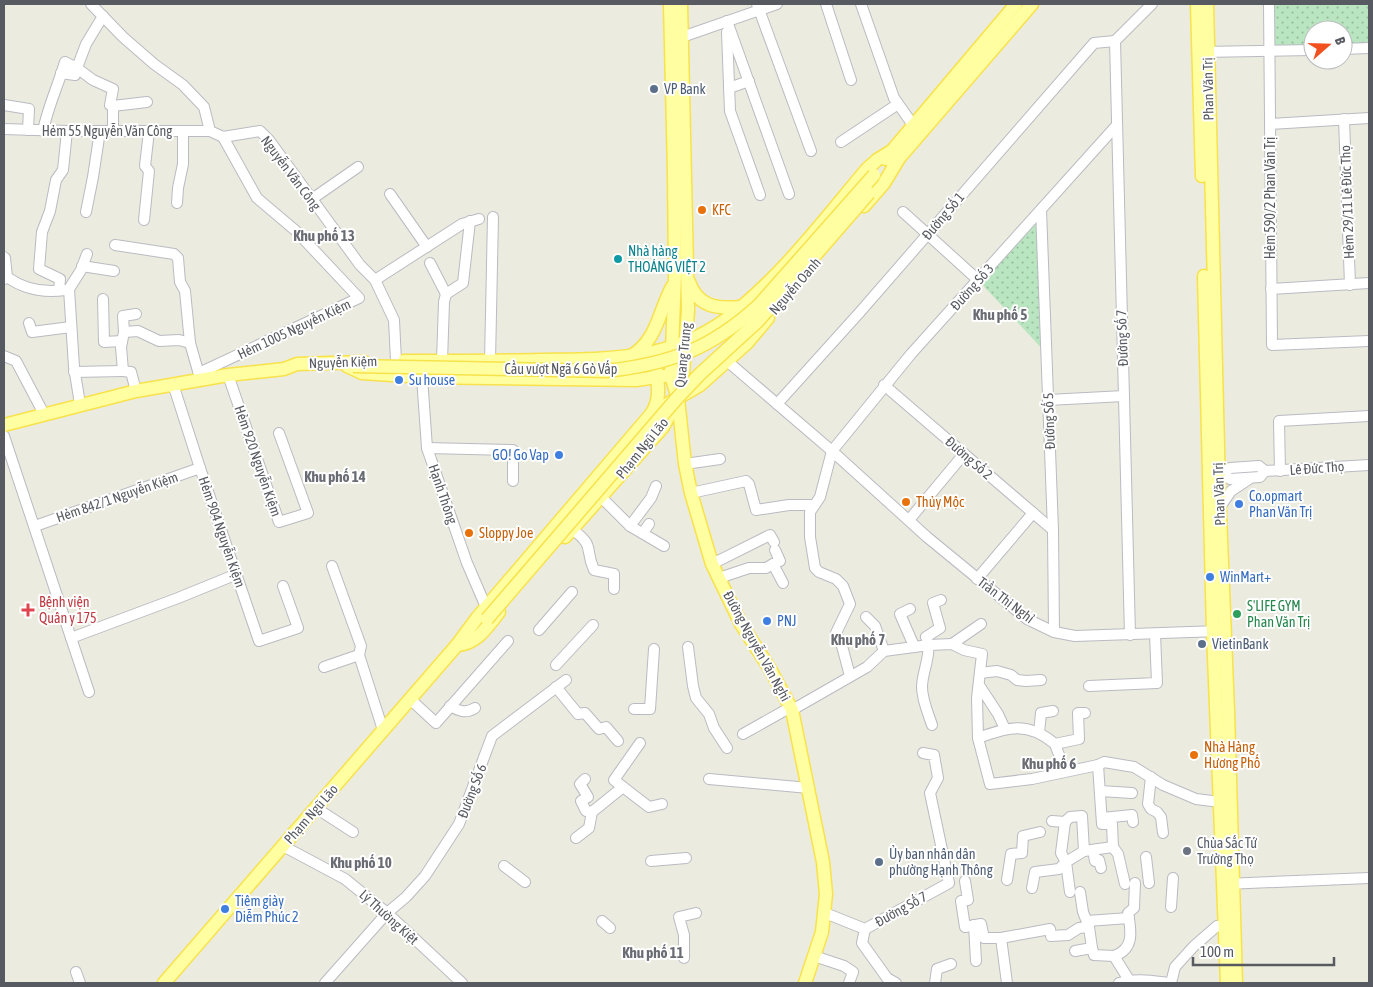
<svg xmlns="http://www.w3.org/2000/svg" width="1373" height="987" font-family="'Asap Condensed',sans-serif">
<style>
.park{fill:url(#park-dots)}
.lines{fill:none;stroke-linecap:round;stroke-linejoin:round}
.minor-casing{stroke:#babbc2;stroke-width:12}
.major-casing{stroke:#f8e24b;stroke-width:15}
.minor{stroke:#fff;stroke-width:10}
.major{stroke:#fffea1;stroke-width:12}
.major-bridge-casing{stroke:#f8e24b;stroke-width:15;stroke-linecap:butt}
.major-bridge{stroke:#fffea1;stroke-width:12}
.service-dot{fill:#5c6f8a;stroke:#fff;stroke-width:2}
.food-dot{fill:#e8710a;stroke:#fff;stroke-width:2}
.culture-dot{fill:#0f9aa8;stroke:#fff;stroke-width:2}
.shop-dot{fill:#3f7fe0;stroke:#fff;stroke-width:2}
.health-dot{fill:#e0444e;stroke:#fff;stroke-width:2}
.leisure-dot{fill:#2e9e5b;stroke:#fff;stroke-width:2}
.worship-dot{fill:#6b7280;stroke:#fff;stroke-width:2}
.labels{text-anchor:middle;stroke-width:4;stroke-linejoin:round;paint-order:stroke}
.service-label{font-size:14px;fill:#4e5e75;stroke:#fff;text-anchor:start}
.street-label{font-size:14px;fill:#585a61;stroke:#fff}
.food-label{font-size:14px;fill:#c56008;stroke:#fff;text-anchor:start}
.culture-label{font-size:14px;fill:#0d838f;stroke:#fff;text-anchor:start}
.shop-label{font-size:14px;fill:#366cbe;stroke:#fff;text-anchor:start}
.health-label{font-size:14px;fill:#be3a42;stroke:#fff;text-anchor:start}
.leisure-label{font-size:14px;fill:#27864d;stroke:#fff;text-anchor:start}
.worship-label{font-size:14px;fill:#5b616d;stroke:#fff;text-anchor:start}
.neighbourhood-label{font-size:15px;font-weight:bold;fill:#696c73;stroke:#fff}
</style>
<defs>
<pattern id="park-dots" width="8" height="8" patternUnits="userSpaceOnUse" patternTransform="scale(1.25)"><rect width="8" height="8" fill="#b9e6c0"/><path d="M2 2h.1M6 6h.1" fill="none" stroke="#99bd9f" stroke-width="1.8" stroke-linecap="round"/></pattern>
</defs>
<rect width="100%" height="100%" fill="#ecebdf"/>
<g class="park">
<path d="M1273,4H1365L1369,6V44L1343,45V30H1313V45L1272,47Z"/>
<path d="M1041,210L1046,353L978,280Z"/>
</g>
<g class="lines">
<defs>
<g id="minor">
<path d="M91,4L123,37L154,64L183,85L204,107L210,131L223,137L260,131L269,140L360,265L375,280L394,320L396,361"/>
<path d="M757,4L811,151"/>
<path d="M826,4L851,80"/>
<path d="M861,4L894,98L913,125"/>
<path d="M1269,4L1272,345L1369,341"/>
<path d="M727,21L789,194"/>
<path d="M727,32L730,111L760,195"/>
<path d="M682,37L777,4"/>
<path d="M1115,41L1130,635"/>
<path d="M1115,41L1152,4"/>
<path d="M1343,49L1369,48"/>
<path d="M1202,52L1313,50"/>
<path d="M61,73L75,75L77,68L93,80L113,89L110,105L113,106"/>
<path d="M729,88L749,81"/>
<path d="M4,105L29,109L28,130"/>
<path d="M1344,119L1350,285"/>
<path d="M1270,124L1369,118"/>
<path d="M4,129L67,131H210"/>
<path d="M43,131C48,106 58,86 65,62L77,68L86,44L103,16"/>
<path d="M113,131V106L147,102"/>
<path d="M841,142L898,104"/>
<path d="M390,194L427,247"/>
<path d="M312,199L358,167"/>
<path d="M177,203L178,188L183,164V131"/>
<path d="M1041,210L1053,530L1054,632"/>
<path d="M86,212L93,177L100,131"/>
<path d="M903,212L978,280"/>
<path d="M144,220L149,171L145,166L149,131"/>
<path d="M115,245L174,254L178,258L180,282L185,291L190,343L200,378"/>
<path d="M4,257L5,258L7,277"/>
<path d="M430,263L446,294"/>
<path d="M82,266L114,271"/>
<path d="M4,279L7,277C25,290 44,293 65,290"/>
<path d="M375,280L462,224L479,219"/>
<path d="M1271,289L1369,283"/>
<path d="M59,290L60,279L39,269L42,232L50,211L56,180L63,170L67,131"/>
<path d="M103,299L104,342L122,341"/>
<path d="M136,314L123,316L124,332L121,347L123,371L131,372L136,391"/>
<path d="M29,323L32,332L71,327"/>
<path d="M124,332L138,331L159,341L179,340L190,343"/>
<path d="M4,356L16,361L44,414"/>
<path d="M442,361L444,302L446,294L463,283L470,221"/>
<path d="M490,361L493,217"/>
<path d="M727,361L832,451L927,537L1027,619L1054,632L1075,636L1219,631"/>
<path d="M74,372L123,371"/>
<path d="M199,373L359,298L296,231L257,198L223,137"/>
<path d="M228,375L279,522L308,513L279,433"/>
<path d="M422,377L427,448L467,563L486,607"/>
<path d="M173,384L200,468L259,641L298,628L283,586"/>
<path d="M884,385L1053,530"/>
<path d="M1048,400L1124,396"/>
<path d="M80,404L74,367L69,289L81,270L87,254"/>
<path d="M777,404L860,312L1094,43L1115,41"/>
<path d="M4,436L89,692"/>
<path d="M427,448L513,450V481"/>
<path d="M685,464L720,459"/>
<path d="M1280,471L1279,421L1369,416"/>
<path d="M1222,473L1230,479L1260,477L1265,471"/>
<path d="M1212,474L1222,473L1230,468L1259,466L1265,471L1369,465"/>
<path d="M691,493L746,481L749,484L756,510L789,505H814"/>
<path d="M601,497L630,526L664,546"/>
<path d="M1220,507L1231,491L1249,479"/>
<path d="M909,520L964,454"/>
<path d="M35,526L200,468"/>
<path d="M630,526L651,498L656,486"/>
<path d="M572,529C596,547 584,548 594,570L614,574V589"/>
<path d="M643,533L649,524"/>
<path d="M712,564L770,535L774,542"/>
<path d="M773,564L780,561L775,550"/>
<path d="M332,566L361,646L359,655L383,730"/>
<path d="M719,578L749,568H766L773,564L783,583"/>
<path d="M977,579L1033,513"/>
<path d="M910,609L900,614L914,646"/>
<path d="M866,617L875,626L884,651"/>
<path d="M539,630L572,592"/>
<path d="M71,638L178,598L237,574"/>
<path d="M952,644L981,624"/>
<path d="M688,647L693,686L696,698L709,714L714,728L727,748"/>
<path d="M556,665L593,625"/>
<path d="M324,667L359,655"/>
<path d="M980,673L997,671L1011,675L1017,680L1026,681L1041,680"/>
<path d="M850,676L842,646L836,633L850,604L843,586L836,579L819,572L815,568L810,537V512L820,497L832,451L911,354L1116,126"/>
<path d="M979,685L998,714L1005,729"/>
<path d="M1089,686L1157,683L1155,634"/>
<path d="M556,687L578,714L585,713L599,729L606,727L618,741"/>
<path d="M410,699L436,723L508,641"/>
<path d="M450,706C459,711 466,714 475,708"/>
<path d="M634,709H650L654,649"/>
<path d="M792,710L867,667L884,651L929,645L952,644L964,650L982,654L977,698L978,738L990,784L1032,779L1098,765L1104,762L1134,767L1163,785L1196,799L1220,802"/>
<path d="M932,725C928,713 922,700 922,687C922,671 933,653 926,637L940,628L933,603L941,600"/>
<path d="M1039,733L1041,713L1053,711"/>
<path d="M743,734L791,707"/>
<path d="M978,738C1008,727 1028,721 1055,744L1079,739L1078,713H1085"/>
<path d="M1055,744L1065,771"/>
<path d="M1098,765L1102,824H1112L1113,847L1118,854L1125,884"/>
<path d="M1151,777L1148,804L1151,809L1157,812L1161,817L1163,833"/>
<path d="M585,779L580,784L588,797L581,801L586,811L592,812"/>
<path d="M709,779L809,788"/>
<path d="M623,787L614,780L640,743"/>
<path d="M1100,791L1132,793"/>
<path d="M316,808L353,832"/>
<path d="M1102,818L1132,815L1133,822"/>
<path d="M1052,821L1065,822L1070,817L1082,816L1084,851"/>
<path d="M576,838L589,828L592,812L623,787L649,807L662,804"/>
<path d="M283,846L345,879L387,913L462,983"/>
<path d="M1093,850L1095,861L1099,860L1101,868"/>
<path d="M1146,857L1149,883"/>
<path d="M651,861L686,858"/>
<path d="M504,866L525,882"/>
<path d="M1007,880L1011,854L1022,853L1023,836L1040,832"/>
<path d="M965,881L968,900L961,901L965,927L981,924L984,938H1001L1007,983"/>
<path d="M1225,884L1369,878"/>
<path d="M1032,888L1035,872L1059,869L1066,862L1061,853L1065,822"/>
<path d="M1070,892L1066,862L1084,851L1113,847"/>
<path d="M1171,907L1173,878"/>
<path d="M825,913L865,929L949,883L930,793L938,778L934,755L923,753"/>
<path d="M602,921L610,928"/>
<path d="M1087,921L1129,918"/>
<path d="M974,925L976,961"/>
<path d="M865,929L862,943L887,978L896,983"/>
<path d="M1001,938L1050,929L1051,936L1068,935L1079,928L1089,927"/>
<path d="M1092,948L1094,955L1114,956"/>
<path d="M1075,951L1092,948L1089,927L1083,912L1080,892"/>
<path d="M814,956L844,966L853,972L849,983"/>
<path d="M684,958V935L679,917L696,913"/>
<path d="M76,972L80,983"/>
<path d="M1129,980L1114,956C1135,949 1131,930 1128,913L1134,908L1135,883"/>
<path d="M325,983L387,913L406,897L425,876L459,824L492,736L566,680"/>
<path d="M935,983L937,969L951,964"/>
<path d="M1119,983C1136,978 1152,981 1169,983"/>
<path d="M1171,983L1175,967L1194,946L1217,926H1225L1230,923"/>
</g>
<g id="major">
<path d="M670,4L674,170L675,274L671,375L678,399L685,464L691,493L712,564L741,624L770,669L792,710L823,862L826,894L822,932L805,983"/>
<path d="M1197,4L1202,176"/>
<path d="M1207,4L1219,489L1228,712L1236,983"/>
<path d="M885,159L1016,4"/>
<path d="M893,165L1032,4"/>
<path d="M864,206L884,183L898,160"/>
<path d="M1204,276L1213,631L1227,983"/>
<path d="M689,282C698,307 717,309 740,307"/>
<path d="M631,356C657,341 659,311 672,287"/>
<path d="M404,361C450,361 495,361 540,360C607,359 668,361 725,320C780,279 823,221 867,169L877,160L890,152"/>
<path d="M347,366L362,373L422,377L636,380L678,374"/>
<path d="M652,413C661,398 658,385 656,369"/>
<path d="M4,425L136,391L228,375L284,369L297,364L364,362"/>
<path d="M565,537L663,427L678,399L683,374L688,311L681,4"/>
<path d="M457,645C477,644 487,627 499,612"/>
<path d="M164,983L457,645L477,618L652,413L700,385L747,343L768,318"/>
</g>
</defs>
<use href="#minor" class="minor-casing"/>
<use href="#major" class="major-casing"/>
<use href="#minor" class="minor"/>
<use href="#major" class="major"/>
<defs>
<g id="major-bridge">
<path d="M353,366L606,371C670,364 711,349 759,305L874,175"/>
<path d="M487,619L678,397L700,374L758,321L869,193"/>
</g>
</defs>
<use href="#major-bridge" class="major-bridge-casing"/>
<use href="#major-bridge" class="major-bridge"/>
</g>
<g class="service-dot">
<circle cx="654" cy="89" r="5"/>
<circle cx="1202" cy="644" r="5"/>
<circle cx="879" cy="862" r="5"/>
</g>
<g class="food-dot">
<circle cx="702" cy="210" r="5"/>
<circle cx="906" cy="502" r="5"/>
<circle cx="469" cy="533" r="5"/>
<circle cx="1194" cy="755" r="5"/>
</g>
<circle class="culture-dot" cx="618" cy="259" r="5"/>
<g class="shop-dot">
<circle cx="399" cy="380" r="5"/>
<circle cx="559" cy="455" r="5"/>
<circle cx="1239" cy="504" r="5"/>
<circle cx="1210" cy="577" r="5"/>
<circle cx="767" cy="621" r="5"/>
<circle cx="225" cy="909" r="5"/>
</g>
<path class="health-dot" d="M25.5 602.5h5v5h5v5h-5v5h-5v-5h-5v-5h5z"/>
<circle class="leisure-dot" cx="1237" cy="614" r="5"/>
<circle class="worship-dot" cx="1187" cy="851" r="5"/>
<g class="labels">
<g class="service-label">
<text x="664" y="94">VP Bank</text>
<text x="1212" y="649">VietinBank</text>
<text x="889" y="859">Ủy ban nhân dân<tspan x="889" dy="16">phường Hạnh Thông</tspan></text>
</g>
<g class="street-label">
<text transform="translate(1208 89) rotate(-91)" y="5">Phan Văn Trị</text>
<text x="107" y="136">Hẻm 55 Nguyễn Văn Công</text>
<text transform="translate(291 173) rotate(53)" y="5">Nguyễn Văn Công</text>
<text transform="translate(1270 198) rotate(-90)" y="5">Hẻm 590/2 Phan Văn Trị</text>
<text transform="translate(1347 202) rotate(-92)" y="5">Hẻm 29/11 Lê Đức Thọ</text>
<text transform="translate(943 216) rotate(-50)" y="5">Đường Số 1</text>
<text transform="translate(795 286) rotate(-49)" y="5">Nguyễn Oanh</text>
<text transform="translate(972 287) rotate(-48)" y="5">Đường Số 3</text>
<text transform="translate(294 329) rotate(-25)" y="5">Hẻm 1005 Nguyễn Kiệm</text>
<text transform="translate(1122 338) rotate(-92)" y="5">Đường Số 7</text>
<text transform="translate(683 355) rotate(-84)" y="5">Quang Trung</text>
<text transform="translate(343 362) rotate(-2)" y="5">Nguyễn Kiệm</text>
<text x="561" y="374">Cầu vượt Ngã 6 Gò Vấp</text>
<text transform="translate(1049 421) rotate(-92)" y="5">Đường Số 5</text>
<text transform="translate(642 448) rotate(-51)" y="5">Phạm Ngũ Lão</text>
<text transform="translate(969 458) rotate(41)" y="5">Đường Số 2</text>
<text transform="translate(258 461) rotate(71)" y="5">Hẻm 920 Nguyễn Kiệm</text>
<text transform="translate(1317 468) rotate(-4)" y="5">Lê Đức Thọ</text>
<text transform="translate(443 494) rotate(71)" y="5">Hạnh Thông</text>
<text transform="translate(1219 494) rotate(-92)" y="5">Phan Văn Trị</text>
<text transform="translate(117 497) rotate(-19)" y="5">Hẻm 842/1 Nguyễn Kiệm</text>
<text transform="translate(222 532) rotate(71)" y="5">Hẻm 904 Nguyễn Kiệm</text>
<text transform="translate(1006 600) rotate(37)" y="5">Trần Thị Nghỉ</text>
<text transform="translate(757 646) rotate(61)" y="5">Đường Nguyễn Văn Nghi</text>
<text transform="translate(472 791) rotate(-69)" y="5">Đường Số 6</text>
<text transform="translate(311 814) rotate(-49)" y="5">Phạm Ngũ Lão</text>
<text transform="translate(901 909) rotate(-29)" y="5">Đường Số 7</text>
<text transform="translate(389 917) rotate(42)" y="5">Lý Thường Kiệt</text>
</g>
<g class="food-label">
<text x="712" y="215">KFC</text>
<text x="916" y="507">Thủy Mộc</text>
<text x="479" y="538">Sloppy Joe</text>
<text x="1204" y="752">Nhà Hàng<tspan x="1204" dy="16">Hương Phố</tspan></text>
</g>
<g class="culture-label">
<text x="628" y="256">Nhà hàng<tspan x="628" dy="16">THOÁNG VIỆT 2</tspan></text>
</g>
<g class="shop-label">
<text x="409" y="385">Su house</text>
<text x="549" y="460" text-anchor="end">GO! Go Vap</text>
<text x="1249" y="501">Co.opmart<tspan x="1249" dy="16">Phan Văn Trị</tspan></text>
<text x="1220" y="582">WinMart+</text>
<text x="777" y="626">PNJ</text>
<text x="235" y="906">Tiệm giày<tspan x="235" dy="16">Diễm Phúc 2</tspan></text>
</g>
<g class="health-label">
<text x="39" y="607">Bệnh viện<tspan x="39" dy="16">Quân y 175</tspan></text>
</g>
<g class="leisure-label">
<text x="1247" y="611">S'LIFE GYM<tspan x="1247" dy="16">Phan Văn Trị</tspan></text>
</g>
<g class="worship-label">
<text x="1197" y="848">Chùa Sắc Tứ<tspan x="1197" dy="16">Trường Thọ</tspan></text>
</g>
<g class="neighbourhood-label">
<text x="324" y="241">Khu phố 13</text>
<text x="1000" y="320">Khu phố 5</text>
<text x="335" y="482">Khu phố 14</text>
<text x="858" y="645">Khu phố 7</text>
<text x="1049" y="769">Khu phố 6</text>
<text x="361" y="868">Khu phố 10</text>
<text x="653" y="958">Khu phố 11</text>
</g>
</g>
<rect width="1373" height="987" fill="none" stroke="#585a61" stroke-width="10"/>
<g transform="translate(1328 45) rotate(70)"><circle r="24" fill="#ffffff" stroke="#bcbdc0"/>
<path d="M0-4L9 19L0 12L-9 19Z" fill="#f2501f"/>
<text y="-8" font-size="14" font-weight="bold" text-anchor="middle" fill="#585a61">B</text>
</g>
<path d="M1193 957v8h141v-8" fill="none" stroke="#585a61" stroke-width="2.5"/>
<text x="1200" y="957" font-size="15" fill="#585a61" stroke="#ffffff" stroke-width="4" paint-order="stroke">100 m</text>
</svg>
